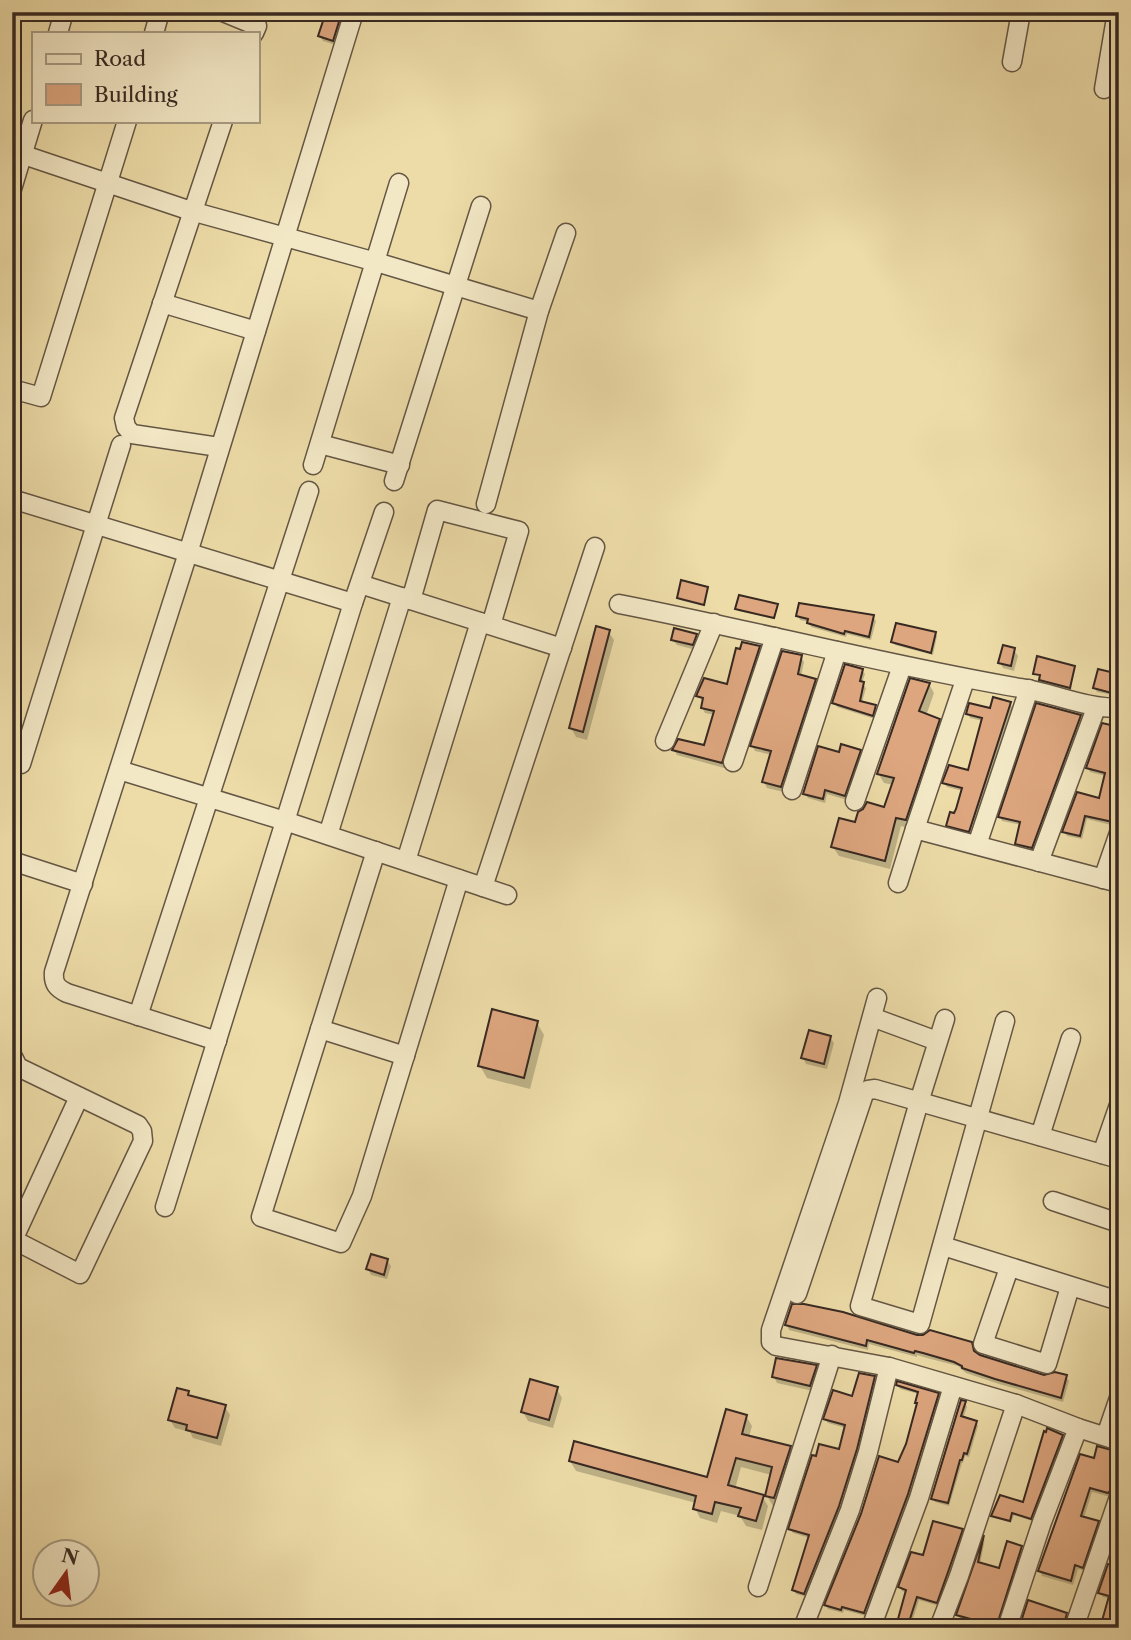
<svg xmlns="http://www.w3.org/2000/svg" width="1131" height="1640" font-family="'Libre Caslon Text',serif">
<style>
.shadow{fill:#0003}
.building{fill:#dda67f;stroke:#372922;stroke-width:2}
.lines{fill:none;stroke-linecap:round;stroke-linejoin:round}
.street-casing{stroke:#645644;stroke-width:21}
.street{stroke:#f3e8c6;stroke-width:18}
</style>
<rect width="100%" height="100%" fill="#eddca8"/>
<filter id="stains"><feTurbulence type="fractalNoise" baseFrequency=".00286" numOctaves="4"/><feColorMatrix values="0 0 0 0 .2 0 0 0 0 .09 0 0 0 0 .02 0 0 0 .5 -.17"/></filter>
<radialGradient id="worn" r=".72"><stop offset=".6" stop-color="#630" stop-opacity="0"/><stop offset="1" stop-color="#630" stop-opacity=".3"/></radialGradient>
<g class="shadow">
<path d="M341,14L344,20L336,45L323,41L320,36Z"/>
<path d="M707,589L705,606L680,600L679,598Z"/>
<path d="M777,606L775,619L738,611L737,609Z"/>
<path d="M798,616L873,617L876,621L871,640L847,634L846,637L811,627L809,622L800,620Z"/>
<path d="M608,631L614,640L587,740L576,737L571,728Z"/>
<path d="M935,633L937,636L933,655L895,645L893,642Z"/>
<path d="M696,635L699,641L696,650L677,645L673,640Z"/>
<path d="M759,647L762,652L724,768L677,755L674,750L705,747L715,715L705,713L702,707L704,702L698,696L728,686Z"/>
<path d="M1014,650L1018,656L1014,671L1003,668L1000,663Z"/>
<path d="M801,657L804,662L801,676L815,680L818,686L784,792L767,788L764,782L772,755L755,751L752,746Z"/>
<path d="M1074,668L1071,690L1042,682V677L1035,673Z"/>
<path d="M862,670L865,674L862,683L866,688L862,703L875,707L878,711L875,719L837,707L834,702Z"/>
<path d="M1119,675V696L1097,692L1095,688Z"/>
<path d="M929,684L934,693L926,716L939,720L944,730L911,829L901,826L890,869L839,856L833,847L856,824L886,809L894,785L884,783L878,773Z"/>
<path d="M1010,704L1013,708L972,835L951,830L948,825L955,815L963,791L947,787L944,783L969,772L983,721L970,718L968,714Z"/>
<path d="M1080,716L1082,720L1034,851L1019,847L1017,843L1022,825L1002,821L1000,817Z"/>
<path d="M1115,725L1119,726V827L1087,819L1082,839L1067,836L1064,831L1100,800L1106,776L1090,772L1088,768Z"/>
<path d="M860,751L863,756L847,800L827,794L825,803L808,798L805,794L841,754Z"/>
<path d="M537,1023L544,1035L530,1089L487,1078L480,1066Z"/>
<path d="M830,1037L834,1043L827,1069L806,1064L803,1058Z"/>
<path d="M387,1261L391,1266L387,1279L371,1275L368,1269Z"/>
<path d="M787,1325L971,1343L975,1354L1044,1377H1066L1069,1381L1063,1402L999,1384L966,1373L958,1366L927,1358L917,1355V1357L869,1344L868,1350L789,1330Z"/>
<path d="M816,1367L819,1372L813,1391L777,1383L774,1377Z"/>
<path d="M874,1378L876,1382L859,1454L841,1511L807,1597L796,1594L794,1590L810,1538L793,1533L790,1529L840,1452L846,1428L828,1423L825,1419L853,1398Z"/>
<path d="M898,1385L938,1395L940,1398L909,1499L866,1616L844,1610L843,1613L828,1609L826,1605L899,1464L907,1445L918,1406L917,1403L919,1394L900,1389Z"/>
<path d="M556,1388L562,1398L553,1428L528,1421L523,1412Z"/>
<path d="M188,1393L191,1398L225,1407L230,1415L221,1446L193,1438L190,1432L175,1428L170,1420Z"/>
<path d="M965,1403L967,1407L963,1419L976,1422L978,1426L969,1457L965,1456L963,1463H962L949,1506L935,1502L933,1498Z"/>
<path d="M746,1416L752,1426L749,1437L790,1447L796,1457L780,1507L773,1506L767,1496L772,1475L741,1467L735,1489L762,1496L768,1506L762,1530L746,1526L740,1516L721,1511L717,1523L700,1518L695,1508L696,1503L576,1471L570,1461L709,1479Z"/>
<path d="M1062,1436L1064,1439L1032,1521L1014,1515L1011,1523L995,1518L993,1515L1024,1504Z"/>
<path d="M1119,1453V1492L1111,1497L1092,1492L1084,1518L1098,1522L1100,1527L1085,1571L1078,1569L1073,1585L1042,1576L1040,1571L1095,1460Z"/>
<path d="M961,1531L964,1535L939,1606L919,1600L910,1628H897L907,1593L902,1591L900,1587L925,1557Z"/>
<path d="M985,1539L980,1564L1000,1570L1021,1547L1024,1551L998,1628H978L979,1624L960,1619L958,1615Z"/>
<path d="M1119,1569V1628H1102L1110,1599L1103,1597L1100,1593Z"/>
<path d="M1066,1614L1069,1619L1066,1628H1020Z"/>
</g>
<g class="building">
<path d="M326,12H342L333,41L318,36Z"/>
<path d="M681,580L708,587L704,605L677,598Z"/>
<path d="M739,595L778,604L774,618L735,609Z"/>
<path d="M799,603L874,615L869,637L845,631L844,634L807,623L808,619L796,616Z"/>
<path d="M896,623L936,632L931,653L891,642Z"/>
<path d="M596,626L610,630L583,732L569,728Z"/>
<path d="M674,628L697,634L693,645L671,640Z"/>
<path d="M742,642L760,646L722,763L672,750L678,739L704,745L714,711L701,708L703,698L696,696L704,678L727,684L736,648L740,649Z"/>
<path d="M1003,645L1015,648L1011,666L998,663Z"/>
<path d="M782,651L802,655L798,674L816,679L781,787L762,782L771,751L750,746Z"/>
<path d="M1037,656L1075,666L1070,688L1039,680L1040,675L1033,674Z"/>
<path d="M845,664L863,669L860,681L864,682L860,701L876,705L873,716L832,703Z"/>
<path d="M1098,669L1119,674V695L1093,688Z"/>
<path d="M910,678L930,683L919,711L940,719L906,820L896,818L885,861L831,847L839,818L855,822L858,812L863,809L867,802L884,807L894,778L877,774Z"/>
<path d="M993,697L1011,702L969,832L946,826L950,812L954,813L956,809L962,788L942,783L949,765L968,770L982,718L966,714L969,703L990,708Z"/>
<path d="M1036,703L1081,715L1032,848L1015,844L1020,822L998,817Z"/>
<path d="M1102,723L1119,727V813L1116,812L1113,822L1085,816L1080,836L1062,832L1077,792L1099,798L1105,773L1086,768Z"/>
<path d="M841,744L861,750L845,796L825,790L823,799L803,794L818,746L839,752Z"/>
<path d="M492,1009L538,1021L524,1078L478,1066Z"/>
<path d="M809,1030L831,1036L824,1064L801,1058Z"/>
<path d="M371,1254L388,1259L384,1275L366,1269Z"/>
<path d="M792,1304H804L843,1312L917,1335H923L930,1330L972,1342L974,1351L980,1355L1044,1375L1055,1372L1067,1375L1061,1398L995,1379L962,1368V1366L954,1362L923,1353L915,1351L914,1353L867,1340L866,1346L785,1325Z"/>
<path d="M776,1358L817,1365L810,1386L772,1377Z"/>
<path d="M859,1373L875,1376L857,1449L839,1506L804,1594L792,1590L809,1535L788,1529L812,1455L816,1456L819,1444L839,1449L845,1425L823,1419L833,1390L852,1396Z"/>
<path d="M530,1379L558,1387L549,1420L521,1412Z"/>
<path d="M897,1381L939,1393L908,1494L864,1613L842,1607L841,1610L824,1605L861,1514L879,1456L898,1462L906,1444L917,1403H915L918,1392L896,1385Z"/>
<path d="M177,1388L189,1391L188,1395L226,1405L217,1438L186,1430L187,1425L168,1420Z"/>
<path d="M961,1400L966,1401L961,1416L977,1421L967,1454L964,1453L962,1460H960L948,1503L931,1499Z"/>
<path d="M726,1409L747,1415L742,1434L791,1446L774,1498L765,1496L772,1467L736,1458L728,1485L764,1495L756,1521L738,1516L741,1508L715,1502L712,1514L693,1509L696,1496L569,1461L574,1441L707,1477Z"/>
<path d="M1047,1428L1063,1435L1031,1519L1012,1513L1010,1521L991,1516L1000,1495L1023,1502L1044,1431L1046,1432Z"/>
<path d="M1097,1446L1119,1452V1486L1112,1488L1108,1493L1090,1488L1081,1516L1099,1521L1083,1568L1075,1565L1071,1581L1038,1571L1080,1454L1094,1458Z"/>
<path d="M933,1521L963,1529L948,1572L937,1603L917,1597L909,1622L898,1619L906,1590L898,1587L911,1552L923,1555Z"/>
<path d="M984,1535L978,1562L999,1568L1007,1541L1022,1546L996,1628H976L978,1621L956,1615Z"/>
<path d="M1108,1564L1119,1567V1610L1114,1628H1100L1109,1596L1098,1593Z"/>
<path d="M1028,1600L1067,1613L1063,1628H1019Z"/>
</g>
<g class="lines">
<defs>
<g id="street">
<path d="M223,12L257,26L254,33"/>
<path d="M58,33L64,12"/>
<path d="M154,33L160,12"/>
<path d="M1012,62L1021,12"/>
<path d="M1104,89L1117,12"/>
<path d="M12,151L191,211L376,262L539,311"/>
<path d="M12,189L33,120"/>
<path d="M162,303L256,331"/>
<path d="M12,389L41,397L127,121"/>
<path d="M320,444L400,465"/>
<path d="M219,447L132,434L126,427L124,418L223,121"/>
<path d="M313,465L399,183"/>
<path d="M394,481L481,206"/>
<path d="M12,499L353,603"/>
<path d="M486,504L539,311L566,233"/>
<path d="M360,584L562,648"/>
<path d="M411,600L437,510L519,531L491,625"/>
<path d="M619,604C753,630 885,665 1020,688C1054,693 1084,708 1119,708"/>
<path d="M665,741L714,623"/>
<path d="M733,762L775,637"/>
<path d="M21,764L121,445"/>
<path d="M119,770L285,821L507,895"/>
<path d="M792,790L837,651"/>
<path d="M855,801L902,666"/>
<path d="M915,829L965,680"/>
<path d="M328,835L402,597"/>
<path d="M977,845L1029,689"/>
<path d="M376,851L261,1217L341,1243L362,1196L459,879"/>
<path d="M12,861L83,884"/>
<path d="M406,861L480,622"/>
<path d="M1039,862L1096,708"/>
<path d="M1103,879L1119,833"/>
<path d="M898,883L915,829L1119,883"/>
<path d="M483,887L595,547"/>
<path d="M877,998L848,1103L771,1330V1342L776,1346L889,1367L1016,1404L1078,1428L1119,1441"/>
<path d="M138,1016L309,491"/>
<path d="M945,1019L919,1102L860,1306L920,1324L1005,1021"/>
<path d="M880,1020L937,1041"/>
<path d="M320,1029L405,1056"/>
<path d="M217,1041L67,993C57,988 53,984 54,972L188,553L354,12"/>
<path d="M12,1055L18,1067L138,1125L142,1131L143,1141L80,1274L12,1239"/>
<path d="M1040,1136L1071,1038"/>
<path d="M1102,1154L1119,1105"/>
<path d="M1053,1201L1119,1223"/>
<path d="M165,1207L353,603L384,512"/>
<path d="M13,1240L79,1097"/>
<path d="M943,1246L1119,1301"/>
<path d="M1009,1268L983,1344L1047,1364L1070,1287"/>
<path d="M797,1294L864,1094L868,1090L875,1089L1119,1159"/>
<path d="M1106,1436L1119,1398"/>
<path d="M758,1587L832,1355"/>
<path d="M803,1628L850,1510L868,1452L889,1367"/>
<path d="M871,1628L919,1498L953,1386"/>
<path d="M939,1628L959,1576L1016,1404"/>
<path d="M1007,1628L1042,1522L1078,1428"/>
<path d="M1074,1628L1119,1497"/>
</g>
</defs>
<use href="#street" class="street-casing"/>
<use href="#street" class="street"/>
</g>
<rect width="1131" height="1640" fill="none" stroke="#eddca8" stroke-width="42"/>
<rect x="14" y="14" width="1103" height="1612" fill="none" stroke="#372922" stroke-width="3.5"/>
<rect x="21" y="21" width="1089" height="1598" fill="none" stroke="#372922" stroke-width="2"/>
<rect x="32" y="32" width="228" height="91" fill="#f3e8c6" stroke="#a89c84" stroke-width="2"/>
<rect x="46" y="54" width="35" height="10" fill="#f3e8c6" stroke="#a89c84" stroke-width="2"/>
<text x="94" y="66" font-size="21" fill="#372922">Road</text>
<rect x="46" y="84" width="35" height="21" fill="#dda67f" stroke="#a89c84" stroke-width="2"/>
<text x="94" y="102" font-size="21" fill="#372922">Building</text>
<g transform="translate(66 1573) rotate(14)"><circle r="33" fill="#f3e8c6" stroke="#a89c84" stroke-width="2"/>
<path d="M0-5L12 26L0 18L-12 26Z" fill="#8f2418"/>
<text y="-10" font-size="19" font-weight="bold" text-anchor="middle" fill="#372922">N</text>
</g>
<rect width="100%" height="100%" filter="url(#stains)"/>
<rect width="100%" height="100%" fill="url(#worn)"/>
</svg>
